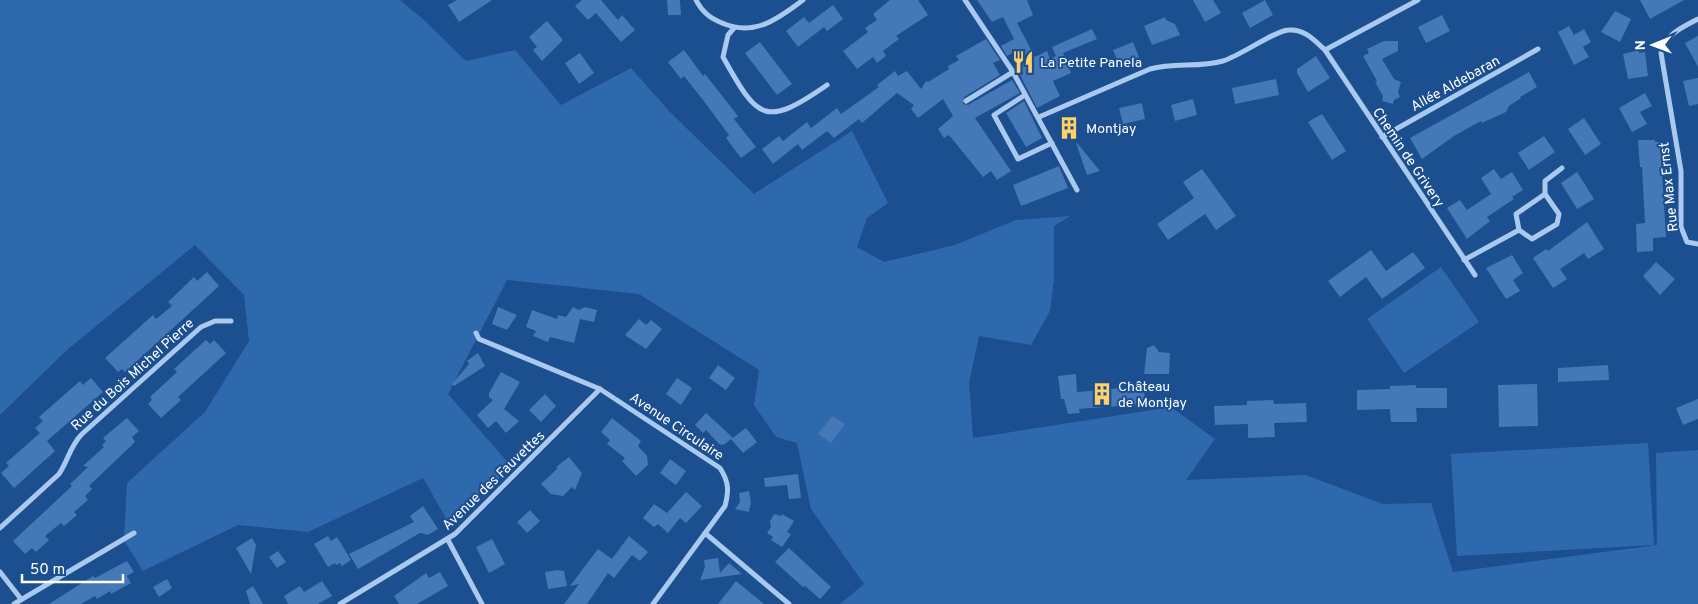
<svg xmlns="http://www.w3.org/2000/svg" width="1698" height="604" font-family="Overpass,sans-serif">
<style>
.green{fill:#2e69ad}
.building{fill:#4478b7}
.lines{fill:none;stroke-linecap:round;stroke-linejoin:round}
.minor{stroke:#a9c9ee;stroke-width:5}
.labels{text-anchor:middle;stroke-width:4;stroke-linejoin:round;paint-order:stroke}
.poi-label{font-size:14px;fill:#fff;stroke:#1b4f8f;text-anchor:start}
.street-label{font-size:14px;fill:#fff;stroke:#1b4f8f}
</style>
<rect width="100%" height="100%" fill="#1b4f8f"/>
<g class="green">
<path d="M0,0H400L424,20L466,61L515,50L561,105L631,68L669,111L754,194L852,131L888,203L867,218L857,247L884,262L955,245L1016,220L1070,216L1054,226V280L1050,311L1031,345L979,336L969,383L973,438L1171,407L1215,439L1186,480L1306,475L1383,504L1431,503L1453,572L1657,545L1656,453L1698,450V604H840L864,584L811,509L797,443L776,437L754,405L759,370L639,294L507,280L448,394L512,467L448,522L423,478L308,532L238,525L143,571L124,540L127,483L205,412L249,341L244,295L195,245L67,350L0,415Z"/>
<path d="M1441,267L1479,322L1404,373L1367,319Z"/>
<path d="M1648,443L1654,545L1457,556L1451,454Z"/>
</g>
<g class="building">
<path d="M457,0H492L459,22L448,5Z"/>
<path d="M582,0H601L618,20L622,15L635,30L621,42L596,13L588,20L575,6Z"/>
<path d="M667,0H680L681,15H668Z"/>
<path d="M890,0H918L928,15L896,36L899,39L883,51L886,56L877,63L873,57L857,69L843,51L868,32L865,28L877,20L873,14Z"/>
<path d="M977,0H1027L1033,15L1017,23L1035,57L1047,51L1050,59L1056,56L1052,47L1092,29L1097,39L1063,53L1071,73L1053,81L1060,96L1037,108L1020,75L1023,73L1012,53L1007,56L1001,46L1014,39L1003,17L992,22Z"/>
<path d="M1193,0H1213L1221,13L1205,22Z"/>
<path d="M1265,0L1273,15L1250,28L1242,13Z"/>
<path d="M1640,0H1684L1650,19Z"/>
<path d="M833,5L843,19L827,31L824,27L798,47L786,31L804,17L809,23Z"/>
<path d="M1615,11L1631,19L1620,42L1601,32Z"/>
<path d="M1442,15L1450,31L1426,43L1418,27Z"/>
<path d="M1165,17L1166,20L1175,24L1180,35L1152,45L1144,26Z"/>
<path d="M547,21L563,40L542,61L533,50L537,47L529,37Z"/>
<path d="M1569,26L1574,35L1584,29L1591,42L1583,47L1589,57L1574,65L1558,32Z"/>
<path d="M1698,36V67L1685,43Z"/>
<path d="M986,39L1000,60L993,63L1000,75L964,97L963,104L968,105L1012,80L1020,93L975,118L1011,171L997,180L991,171L983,177L949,135L944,138L938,129L953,116L943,99L918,118L911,109L914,105L897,93L862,123L859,119L834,138L827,131L802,150L798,144L773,164L762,149L779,136L783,141L807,122L811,128L837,108L841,114L879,87L877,85L895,71L898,76L907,71L921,89L926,81L928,82L949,69L948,66L959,60L956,56Z"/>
<path d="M1384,41H1398V51L1382,59L1394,79L1401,82L1398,92L1400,97L1394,100L1393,104L1382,101L1383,96L1375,82L1377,81L1363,56L1369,53L1367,49Z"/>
<path d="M760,42L792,84L777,95L745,53Z"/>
<path d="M1133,42L1139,57L1119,65L1113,50Z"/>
<path d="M684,50L703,76L705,74L738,116L734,119L756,147L741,158L726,138L729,135L703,100L684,76L681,79L668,62Z"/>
<path d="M1639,50V53L1645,52L1648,76L1628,79L1623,54Z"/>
<path d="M580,53L594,73L579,84L565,63Z"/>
<path d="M1316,56L1330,78L1308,92L1297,73V69Z"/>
<path d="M1529,72L1537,87L1520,97L1521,98L1509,106L1506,112L1482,123L1481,121L1454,136L1422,159L1410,138Z"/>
<path d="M1698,78V104L1689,106L1683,81Z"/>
<path d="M1276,79L1279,95L1235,104L1232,88Z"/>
<path d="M1645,93L1652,106L1640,112L1647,124L1632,132L1619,108Z"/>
<path d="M1193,99L1197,115L1175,121L1171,105Z"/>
<path d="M1024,101L1042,138L1026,147L1006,113Z"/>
<path d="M1142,103L1145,119L1123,124L1119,108Z"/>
<path d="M1322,114L1346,151L1332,160L1308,122Z"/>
<path d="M1584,118L1601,144L1585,155L1568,129Z"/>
<path d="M1544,136L1555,152L1529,170L1518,153Z"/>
<path d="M1638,140H1655V142H1660L1666,237L1653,238V251L1637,252L1636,224L1645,223L1642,167H1640Z"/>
<path d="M1076,143H1077L1100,171L1087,175Z"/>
<path d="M1059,166L1068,188L1021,206L1013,185Z"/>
<path d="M1202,169L1236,216L1216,230L1205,214L1168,240L1157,224L1194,198L1183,182Z"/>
<path d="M1494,169L1501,179L1512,172L1523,190L1512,197L1514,199L1487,217L1490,221L1467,239L1447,208L1460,200L1467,210L1491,194L1481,178Z"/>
<path d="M1577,172L1594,199L1577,209L1561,183Z"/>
<path d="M1587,222L1604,249L1588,259L1584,253L1560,269L1567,279L1553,288L1533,258L1546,249L1548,251Z"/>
<path d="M1371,250L1386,271L1413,252L1425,268L1382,299L1366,277L1340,297L1328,281Z"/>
<path d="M1512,255L1523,273L1513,280L1520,291L1506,299L1486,268Z"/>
<path d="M1656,262L1675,279L1660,295L1643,276Z"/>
<path d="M207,272L219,286L125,372L122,369L118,372L105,358L153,315L156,319L172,306L168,302L194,277L197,281Z"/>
<path d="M498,307L517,315L507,330L492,324Z"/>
<path d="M573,307L579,310L585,307L597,310L594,322L580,319L574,343L550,337L548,342L533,336L536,331L526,327L532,310L557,319L558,315L566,317Z"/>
<path d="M639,319L646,325L651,320L662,329L646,349L625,335Z"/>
<path d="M206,340L210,344L214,340L226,353L178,397L181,400L161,418L148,404L152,400L150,397L177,372L174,369Z"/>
<path d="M1154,345L1159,352L1170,353L1169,374H1144L1147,348Z"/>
<path d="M478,353L485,366L454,386L452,384L469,364L467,361Z"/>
<path d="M718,365L735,378L726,390L709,378Z"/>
<path d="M1608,365L1609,380L1558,382V368Z"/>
<path d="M501,372L520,382L504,409L519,421L506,433L496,421L488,428L477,415L493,400L489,397V393Z"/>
<path d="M1076,374L1077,392L1144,386L1145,404L1079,409L1080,413L1068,414L1064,399H1061L1058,376Z"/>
<path d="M91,378L103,392L47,441L55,451L14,488L1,473L9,466L6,463L40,433L35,428L43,421L39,417L80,381L83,385Z"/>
<path d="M677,378L692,388L681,405L666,394Z"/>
<path d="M1537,384L1538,426L1499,427L1498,385Z"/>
<path d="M1416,385V388H1447V408H1416L1417,422H1391L1390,409L1357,410V390L1390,389V386Z"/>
<path d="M545,394L556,406L541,422L529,410Z"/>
<path d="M1698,399V419L1683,425L1676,408Z"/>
<path d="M1273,400L1274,404L1306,403L1307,422L1274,423L1275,437L1248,438V424L1215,425L1214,406L1247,405V401Z"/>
<path d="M706,413L717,423L733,438L723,445L719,444L706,430L703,433L695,425Z"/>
<path d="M832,416L845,424L831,443L818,434Z"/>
<path d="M127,418L139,431L132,437L135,442L89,486L92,489L85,496L88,500L74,512L77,515L64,526L61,523L45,536L49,540L36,552L32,548L25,554L13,541L72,486L70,484L88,467L83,466L104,447L102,445L106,441L103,438Z"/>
<path d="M612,418L641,441L638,446L647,456L648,465L636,476L622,461L625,458L607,444L610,440L601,432Z"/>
<path d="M746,428L757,442L743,453L731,439Z"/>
<path d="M569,457L582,473L575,490L572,487L563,496L551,494L541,484L558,468L556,467Z"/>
<path d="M670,459L686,471L676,485L660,473Z"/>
<path d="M798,474L801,498L789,499L787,485L765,487L764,478Z"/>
<path d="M749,491L751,502L749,512L735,509L740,502L739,493Z"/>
<path d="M686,492L702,506L686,523L680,518L668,533L658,524L654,527L643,518L654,504L667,513Z"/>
<path d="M423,506L438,529L428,535L420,533L358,569L349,554L414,522L410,516Z"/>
<path d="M530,510L540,521L527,533L517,522Z"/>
<path d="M774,514L781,516L782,514L794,521L787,532L791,534L782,547L771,540L773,537L767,533L771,527L770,521Z"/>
<path d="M328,536L331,541L337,537L351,560L342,566L340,563L336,565L335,563L328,567L314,544Z"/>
<path d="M629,536L648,552L640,561L632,555L614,578L608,573L587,604H564L579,584L570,586L598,549L612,559Z"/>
<path d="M252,538L256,545L251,574L236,548Z"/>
<path d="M492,539L505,564L489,573L476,547Z"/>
<path d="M789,548L831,587L820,599L805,586L803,587L775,562Z"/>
<path d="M278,551L286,562L277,568L269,557Z"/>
<path d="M718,558L720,573L729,563L742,574L700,580L705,567L704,560Z"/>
<path d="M127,561L134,572L127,576L131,583L111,594L110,591L97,599L95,596L81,604H49L93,576L95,578Z"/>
<path d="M557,570L564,571L567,586L548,589L545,572Z"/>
<path d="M440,572L448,586L417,604H399L394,596L426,573L429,578Z"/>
<path d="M167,579L172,588L159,597L153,587Z"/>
<path d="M322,581L332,596L318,604H288L284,596L300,586L304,592Z"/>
<path d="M736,581L764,604H718Z"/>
<path d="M253,586L263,604H250L246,591Z"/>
</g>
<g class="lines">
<g class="minor">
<path d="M696,0C702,12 710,18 722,23C754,37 778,19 803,0"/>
<path d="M965,0L1013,72L1077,190"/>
<path d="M1698,19C1681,28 1666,34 1661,53L1681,171V227L1687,242L1698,244"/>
<path d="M734,28L728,35L723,57C758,120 765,128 827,85"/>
<path d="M1325,50L1418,0"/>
<path d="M1025,95L994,115L1018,159L1052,143"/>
<path d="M966,101L1013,72"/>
<path d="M1039,117L1150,69C1174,62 1199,68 1223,61C1240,56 1276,30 1289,30C1305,29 1315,41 1325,50L1475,275"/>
<path d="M1382,137L1538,49"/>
<path d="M1545,194V181L1562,168"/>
<path d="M1464,260L1519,230L1516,214L1545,194L1559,214L1557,224L1532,239L1519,230"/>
<path d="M476,333L479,339L600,389L720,468C729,482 729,491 725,506L653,604"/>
<path d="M0,528L59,474C68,461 70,446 82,434L201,327L215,321H231"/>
<path d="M705,533L789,604"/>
<path d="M448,540L482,604"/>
<path d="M0,572L21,599"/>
<path d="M14,604L134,533"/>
<path d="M340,604L455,534L600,389"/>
</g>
</g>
<defs>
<symbol id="restaurant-bare" viewBox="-9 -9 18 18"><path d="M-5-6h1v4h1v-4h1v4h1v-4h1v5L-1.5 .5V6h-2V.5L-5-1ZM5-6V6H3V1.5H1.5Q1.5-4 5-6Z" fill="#ffd166" stroke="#1b4f8f" stroke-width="2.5" paint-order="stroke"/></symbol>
<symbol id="building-bare" viewBox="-9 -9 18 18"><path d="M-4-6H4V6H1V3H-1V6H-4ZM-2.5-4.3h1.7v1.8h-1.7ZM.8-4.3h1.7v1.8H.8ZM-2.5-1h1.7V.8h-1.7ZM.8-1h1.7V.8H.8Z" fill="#ffd166" stroke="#1b4f8f" stroke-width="2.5" paint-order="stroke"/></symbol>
</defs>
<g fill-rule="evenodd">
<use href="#restaurant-bare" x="1007" y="46" width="32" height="32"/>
<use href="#building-bare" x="1053" y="112" width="32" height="32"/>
<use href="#building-bare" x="1086" y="378" width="32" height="32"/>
</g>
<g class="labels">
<g class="poi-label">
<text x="1040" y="67">La Petite Panela</text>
<text x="1086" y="133">Montjay</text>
<text x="1118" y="391">Château<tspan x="1118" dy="16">de Montjay</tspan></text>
</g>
<g class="street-label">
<text transform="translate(1455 83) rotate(-29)" y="5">Allée Aldebaran</text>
<text transform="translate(1409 157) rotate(56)" y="5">Chemin de Grivery</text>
<text transform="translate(1668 187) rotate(-96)" y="5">Rue Max Ernst</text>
<text transform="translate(132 374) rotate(-42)" y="5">Rue du Bois Michel Pierre</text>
<text transform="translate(677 426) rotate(34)" y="5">Avenue Circulaire</text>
<text transform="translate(493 480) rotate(-44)" y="5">Avenue des Fauvettes</text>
</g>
</g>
<g transform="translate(1653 45) rotate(269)" stroke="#1b4f8f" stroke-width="4" paint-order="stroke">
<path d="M0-4L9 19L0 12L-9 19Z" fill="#ffffff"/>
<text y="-8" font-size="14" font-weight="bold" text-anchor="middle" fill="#ffffff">N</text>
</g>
<path d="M22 574v8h101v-8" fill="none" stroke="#ffffff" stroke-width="2.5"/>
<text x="30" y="574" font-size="15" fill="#ffffff" stroke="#1b4f8f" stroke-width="4" paint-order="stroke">50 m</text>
</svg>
